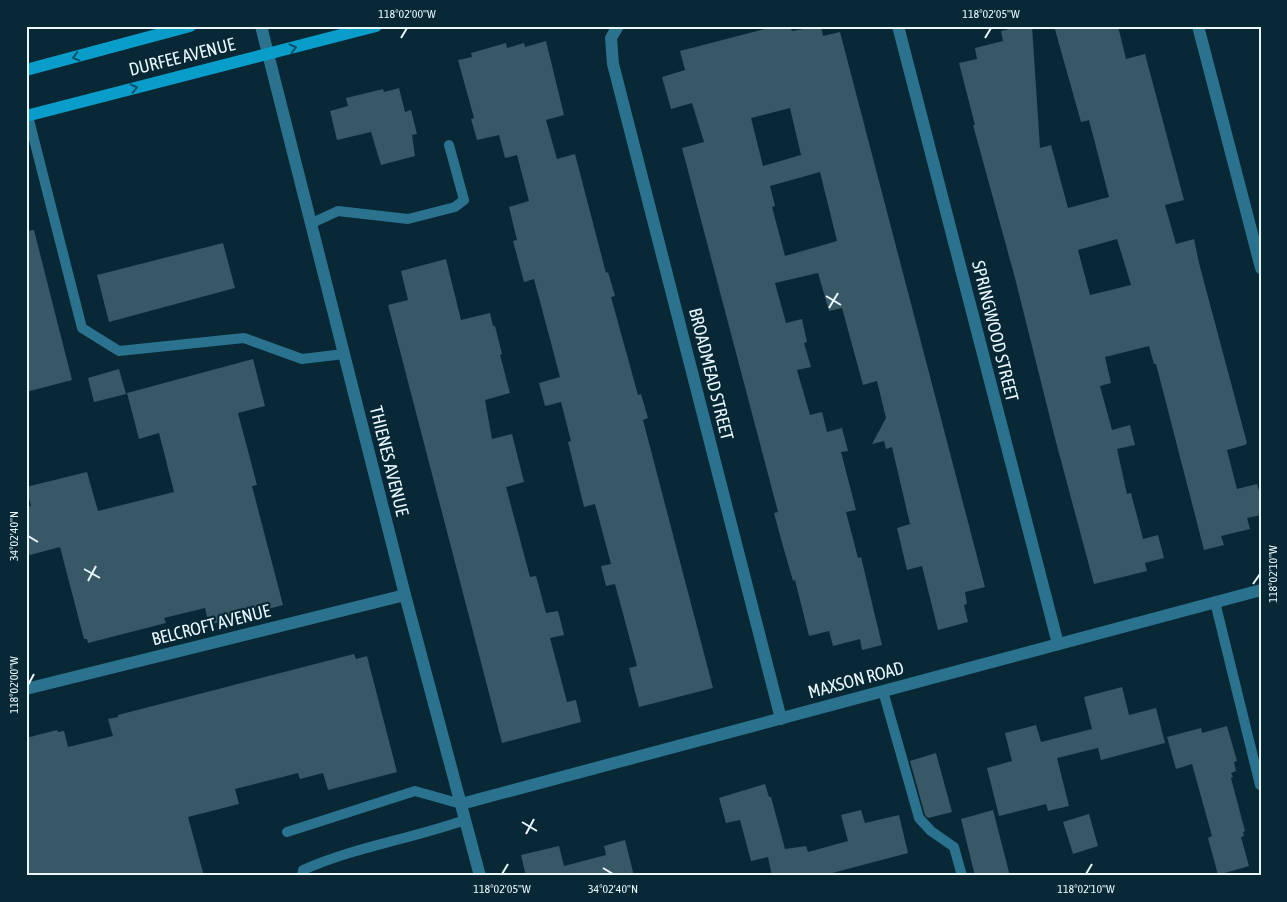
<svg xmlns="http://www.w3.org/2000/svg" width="1287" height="902" font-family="'Asap Condensed',sans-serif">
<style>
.building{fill:#395866;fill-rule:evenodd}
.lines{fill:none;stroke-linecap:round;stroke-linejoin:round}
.service{stroke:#2a728d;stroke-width:10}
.minor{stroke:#2a728d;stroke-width:12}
.secondary{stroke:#089ec9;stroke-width:12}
.oneway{stroke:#075168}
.ticks{fill:none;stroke:#e9f7fe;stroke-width:2}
.labels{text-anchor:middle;stroke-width:4.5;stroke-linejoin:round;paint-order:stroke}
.street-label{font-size:18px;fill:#e9f7fe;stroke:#072834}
.neatline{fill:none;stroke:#e9f7fe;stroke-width:2}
.ticks-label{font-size:12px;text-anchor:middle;fill:#e9f7fe}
</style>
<rect width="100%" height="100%" fill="#072834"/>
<g class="building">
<path d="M776,26H790L792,31L821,26L823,36L840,32L985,587L965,592L967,604L964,605L968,622L938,630L922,566L907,570L897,528L910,524L892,447L886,449L884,441L872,444L886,418L877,381L863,385L842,308L829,311L818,273L775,283L786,323L802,319L807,342L804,343L811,367L797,370L810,415L822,412L827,432L842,428L848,451L841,452L856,510L846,512L858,558L861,557L882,645L862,650L860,639L833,646L829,631L809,636L795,580L793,581L781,539L774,513L778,512L682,148L704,142L692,103L671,109L662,77L685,70L680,51ZM790,108L801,155L763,166L751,118ZM820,172L837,241L785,256L772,207L775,206L770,186Z"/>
<path d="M1022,26H1032L1040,148L1051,145L1068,208L1109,197L1089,120L1081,122L1054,26H1118L1126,59L1145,54L1184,200L1165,205L1176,244L1194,239L1199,263L1247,443L1245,445L1227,450L1237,489L1257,484L1261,498V515L1247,518L1250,529L1221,536L1224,545L1204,550L1156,364H1154L1149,346L1105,357L1111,383L1100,386L1112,430L1130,425L1135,445L1117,449L1127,494L1131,493L1143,539L1158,535L1164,558L1145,563L1147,571L1094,584L1056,442L1015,278L973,125H975L959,63L977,59L975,48L1003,41L1001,31ZM1117,239L1131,285L1090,295L1078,250Z"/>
<path d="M546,41L564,115L546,120L557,159L575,154L606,273L608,272L615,296L611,297L638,395L641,394L648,418L643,420L713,688L639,707L629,668L637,666L615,584L606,586L601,566L611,564L595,504L584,507L568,442L571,441L561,402L545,406L539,383L560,377L534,279L524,282L513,241L517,240L509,207L529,201L517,155L505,158L499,135L477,140L471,119L474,118L458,60L472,57L471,53L506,43L507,48L524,43L525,47Z"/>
<path d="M399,88L405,112L411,110L417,134L412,135L415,156L381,165L371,132L337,140L330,111L348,106L346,98L383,89L384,92Z"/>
<path d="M34,230L72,380L26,392V231Z"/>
<path d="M223,243L235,288L109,322L97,275Z"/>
<path d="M446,259L461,320L490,313L493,326H495L502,354L500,355L510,393L485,400L492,439L512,434L524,482L506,487L530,577L536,576L546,613L558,611L564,635L550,638L567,702L576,700L581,722L502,743L388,305L408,300L401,271Z"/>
<path d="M253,359L265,406L238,413L257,485L252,486L283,605L209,625L205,608L164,618L166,623L88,643L87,639H84L60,547L26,556V507L31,506L26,487L87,472L98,511L174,492L159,433L139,439L127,393Z"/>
<path d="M119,369L126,394L94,402L88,378Z"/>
<path d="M354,654L356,659L367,656L397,772L328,790L323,773L300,779L298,773L235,789L239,804L188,817L204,876H26V738L57,730L58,732L64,731L68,747L113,736L108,719L118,717V715Z"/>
<path d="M1122,687L1129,715L1156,708L1165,743L1101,760L1098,748L1057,758L1069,806L1048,811L1046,804L999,816L987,768L1012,761L1005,733L1036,725L1041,742L1092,729L1084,697Z"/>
<path d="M1227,726L1237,761L1234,762L1236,771L1231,773L1233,777L1231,778L1245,831L1243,832L1244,836L1241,837L1249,866L1218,875L1208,838L1212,836L1192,764L1176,769L1167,737L1201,728L1202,733Z"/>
<path d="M936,753L952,812L928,818L925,815L910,761Z"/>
<path d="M765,784L769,797H771L785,849L806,846L808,852L848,841L841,815L861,810L865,823L899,815L908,853L821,876H772L768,857L751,861L740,820L726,823L719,798Z"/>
<path d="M993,810L1010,876H975L961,819Z"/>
<path d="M1089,814L1098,846L1073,854L1063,822Z"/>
<path d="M625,840L634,876H526L521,855L559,846L564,866L606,855L604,846Z"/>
</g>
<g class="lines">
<g class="service">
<path d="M28,116L82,328L119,351L244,338L302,359L344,354"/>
<path d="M312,223L338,211L408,219L455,207L464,200L449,145"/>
<path d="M1215,602L1260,785"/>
<path d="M883,691L919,818L931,831L954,847L962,876"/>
<path d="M287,832L415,791L461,804"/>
<path d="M302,876L303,870C355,847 411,839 465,820"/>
</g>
<g class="minor">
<path d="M261,26L405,595L480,876"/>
<path d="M618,26L611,38L613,64L781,719"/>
<path d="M898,26L1058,644"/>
<path d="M1198,26L1261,268"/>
<path d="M26,689L405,595"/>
<path d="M461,804L1261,590"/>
</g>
<g class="secondary">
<path d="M26,70L190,26"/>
<path d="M26,116L376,26"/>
</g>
</g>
<defs><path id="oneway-chevron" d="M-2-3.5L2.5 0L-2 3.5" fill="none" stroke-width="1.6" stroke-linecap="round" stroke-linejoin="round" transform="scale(1.25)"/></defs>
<g class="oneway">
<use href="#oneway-chevron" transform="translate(293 48) rotate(-14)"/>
<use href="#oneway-chevron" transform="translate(76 57) rotate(165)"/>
<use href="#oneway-chevron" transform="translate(134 88) rotate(-14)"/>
</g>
<path class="ticks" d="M401,38L407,28M985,38L991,28M826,296L841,305M829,308L838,293M28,536L38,542M84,569L100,578M88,581L96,566M1253,584L1260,574M28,685L34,674M522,822L537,831M526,834L534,819M603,868L613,874M502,874L508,864M1086,874L1092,864"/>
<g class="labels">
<g class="street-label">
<text transform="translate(182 57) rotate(-14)" y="6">DURFEE AVENUE</text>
<text transform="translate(995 331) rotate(76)" y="6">SPRINGWOOD STREET</text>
<text transform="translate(711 374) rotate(76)" y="6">BROADMEAD STREET</text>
<text transform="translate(389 461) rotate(76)" y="6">THIENES AVENUE</text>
<text transform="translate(211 625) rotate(-14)" y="6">BELCROFT AVENUE</text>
<text transform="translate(856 680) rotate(-15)" y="6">MAXSON ROAD</text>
</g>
</g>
<rect width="1287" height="902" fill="none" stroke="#072834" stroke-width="55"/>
<rect x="28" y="28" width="1232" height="846" class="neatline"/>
<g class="ticks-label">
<text x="407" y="18">118°02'00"W</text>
<text x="991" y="18">118°02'05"W</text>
<text transform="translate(14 536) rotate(-90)" y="4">34°02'40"N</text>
<text transform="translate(1273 574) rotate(-90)" y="4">118°02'10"W</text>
<text transform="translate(14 685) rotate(-90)" y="4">118°02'00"W</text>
<text x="502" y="893">118°02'05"W</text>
<text x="613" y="893">34°02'40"N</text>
<text x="1086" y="893">118°02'10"W</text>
</g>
</svg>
